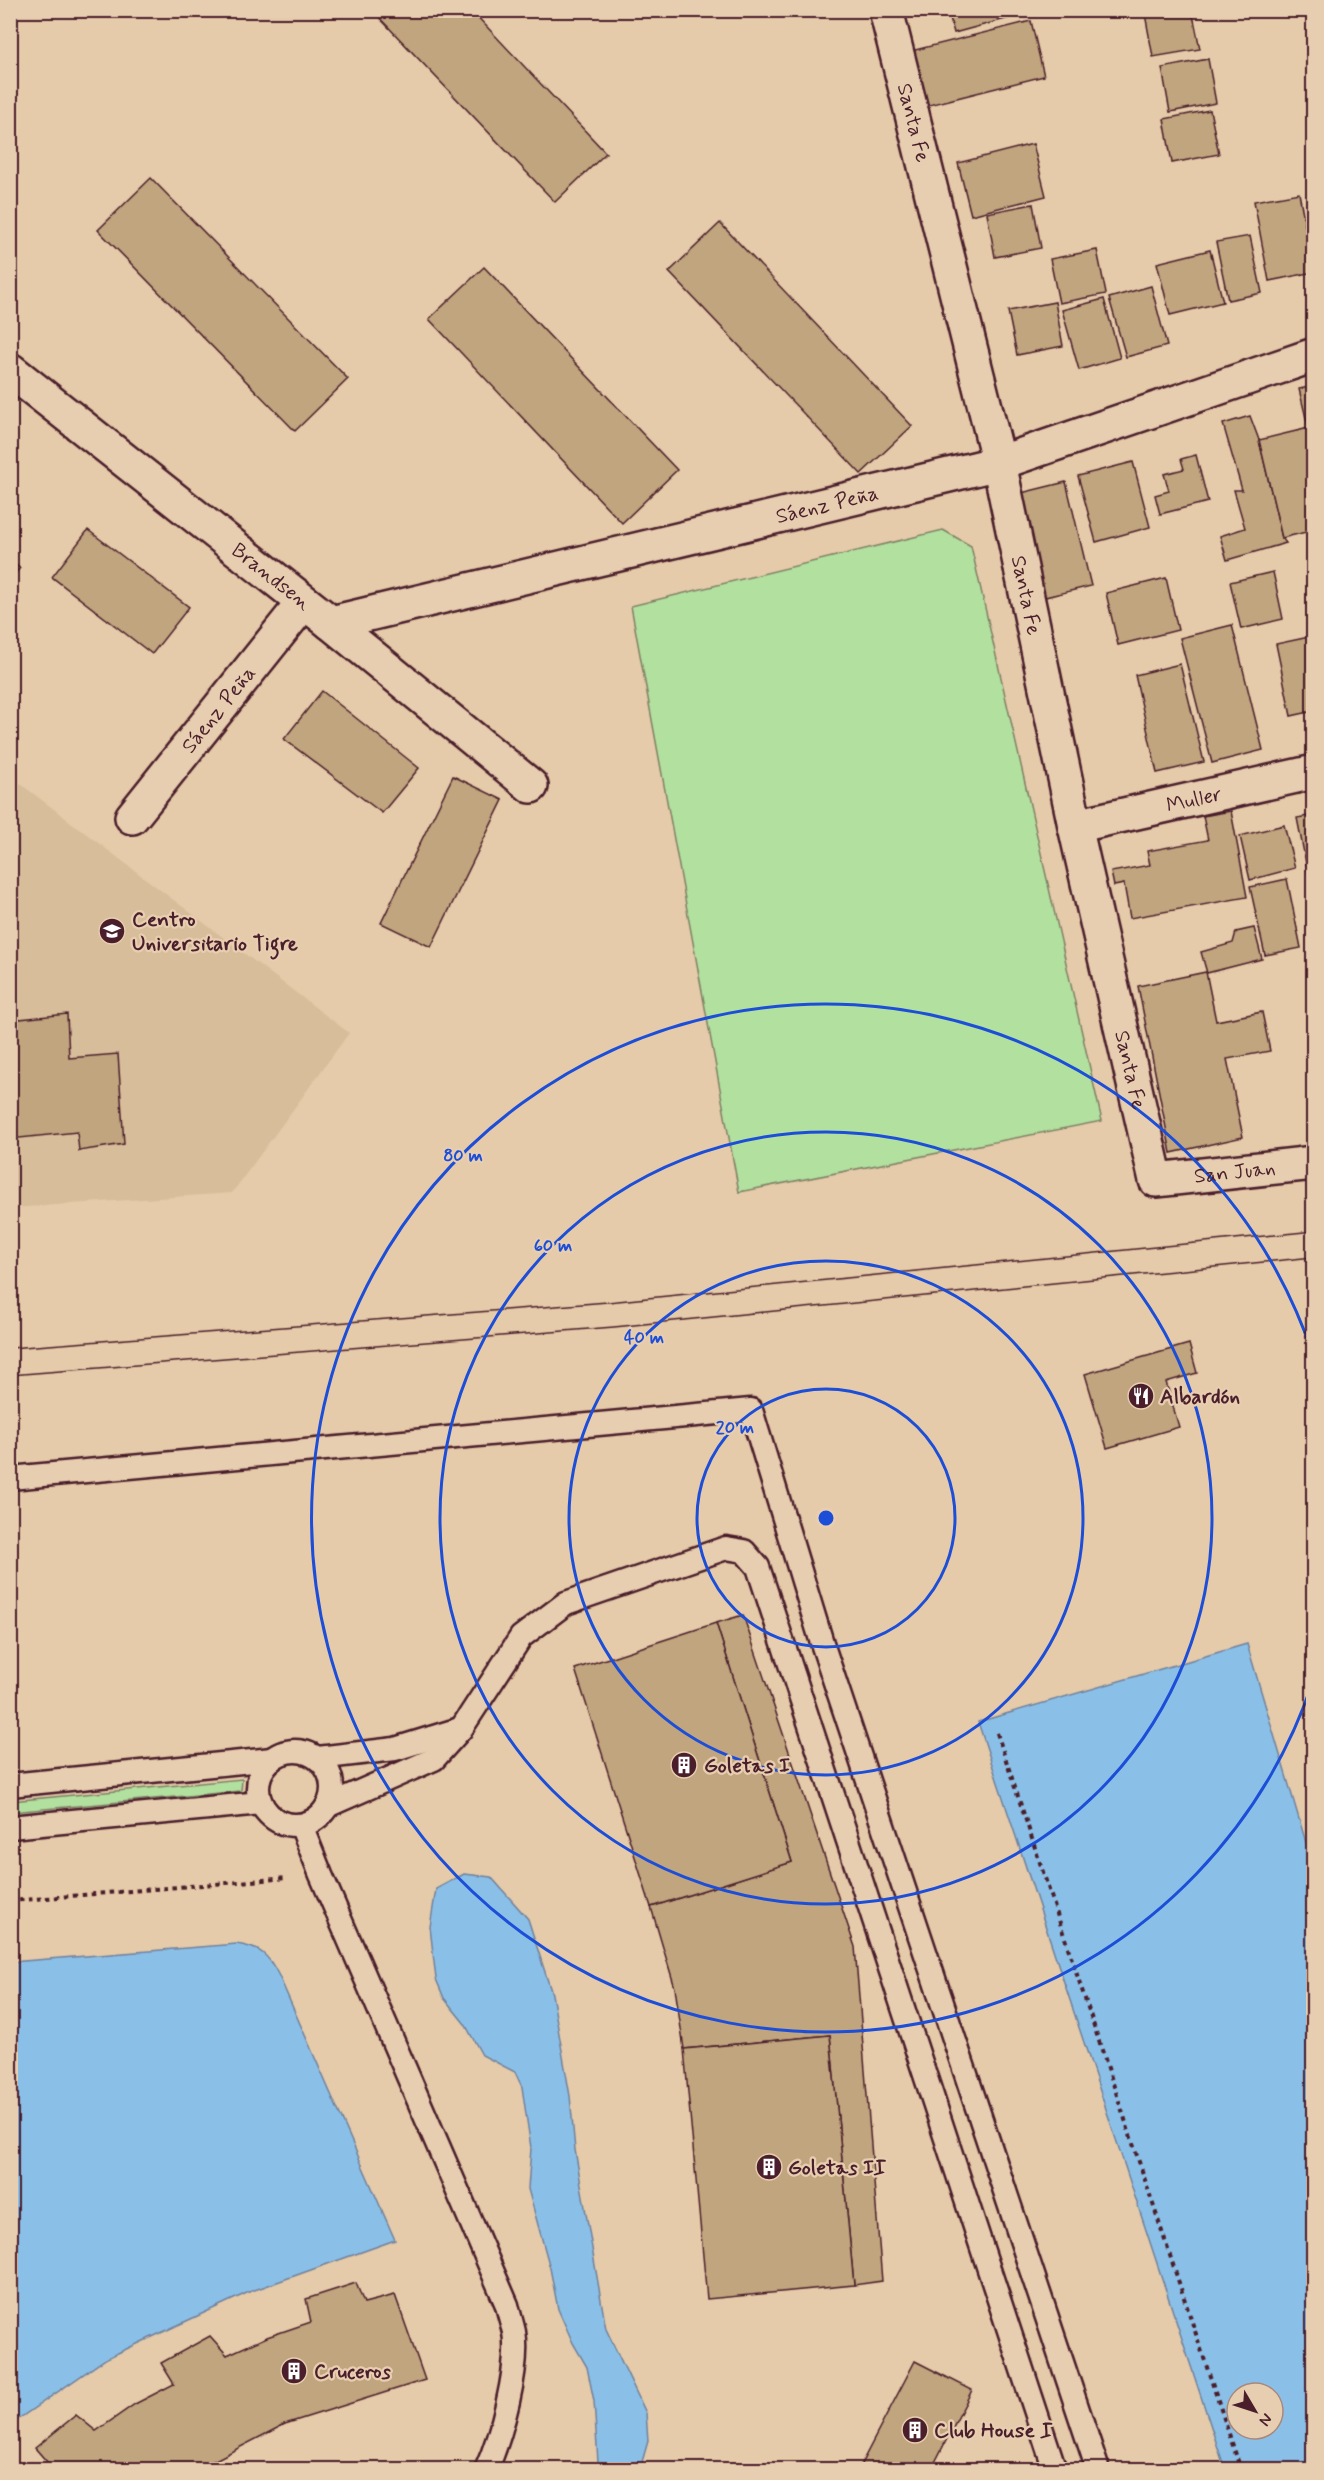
<svg xmlns="http://www.w3.org/2000/svg" width="1324" height="2480" font-family="Mynerve,sans-serif">
<style>
.built{fill:#d7bd9a}
.green{fill:#b2e09f;stroke:#7e8065;stroke-width:1.5}
.water{fill:#8ac0e8;stroke:#70809c;stroke-width:1.5;fill-rule:evenodd}
.building{fill:#c0a57e;stroke:#4a1f2b;stroke-width:1.5}
.lines{fill:none;stroke-linecap:round;stroke-linejoin:round}
.lane-casing{stroke:#4a1f2b;stroke-width:27}
.street-casing{stroke:#4a1f2b;stroke-width:38}
.path{stroke:#4a1f2b;stroke-width:4;stroke-dasharray:4.5 4.5;stroke-linecap:butt}
.lane{stroke:#e8ceb0;stroke-width:22}
.street{stroke:#e8ceb0;stroke-width:33}
.tram{stroke:#4a1f2b;stroke-width:1.5}
.ring{fill:none;stroke:#1d4ed8;stroke-width:3}
.labels{text-anchor:middle;stroke-width:4.5;stroke-linejoin:round;paint-order:stroke}
.street-label{font-size:21px;fill:#4a1f2b;stroke:#e8ceb0}
.poi-label{font-size:21px;font-weight:bold;fill:#4a1f2b;stroke:#e8ceb0;text-anchor:start}
.centre{fill:#1d4ed8;stroke:#e8ceb0;stroke-width:3}
.ring-label{font-size:18px;text-anchor:middle;font-weight:bold;fill:#1d4ed8;stroke:#e8ceb0;stroke-width:4.5;stroke-linejoin:round;paint-order:stroke}
</style>
<rect width="100%" height="100%" fill="#e5cba9"/>
<filter id="ink" filterUnits="userSpaceOnUse"><feTurbulence type="fractalNoise" baseFrequency=".0167" numOctaves="2"/><feDisplacementMap in="SourceGraphic" scale="12" xChannelSelector="R" yChannelSelector="G"/><feConvolveMatrix kernelMatrix="1 2 1 2 8 2 1 2 1" color-interpolation-filters="sRGB"/></filter>
<g filter="url(#ink)">
<path class="built" d="M10,776L349,1033L232,1193L11,1208Z"/>
<g class="green">
<path d="M943,530L971,546L1102,1121L739,1192L631,606Z"/>
<path d="M242,1779L241,1791L11,1812V1801Z"/>
</g>
<g class="water">
<path d="M1247,1644L1313,1866V2469H1225L978,1722ZM1237,2393H1273V2429H1237Z"/>
<path d="M464,1874L491,1877L528,1919L552,1994L570,2096L575,2150L606,2329L646,2413L648,2441L640,2469H595L598,2462L594,2401L587,2367L573,2343L558,2309L550,2268L528,2189L531,2148L522,2087L515,2072L482,2055L465,2024L444,1998L436,1979L430,1927L436,1889Z"/>
<path d="M237,1944C261,1948 268,1954 279,1976L395,2240L249,2292L107,2358L11,2424V1962Z"/>
</g>
<g class="building">
<path d="M372,10H471L606,153L555,202Z"/>
<path d="M948,10H1011L1013,17L954,33Z"/>
<path d="M1162,10H1192L1200,49L1153,57L1145,14Z"/>
<path d="M1031,21L1044,76L925,106L911,51Z"/>
<path d="M1208,59L1216,103L1170,112L1162,68Z"/>
<path d="M1210,110L1219,154L1172,163L1164,119Z"/>
<path d="M1033,144L1046,196L971,215L958,163Z"/>
<path d="M151,178L348,379L295,431L98,230Z"/>
<path d="M1299,193L1314,272L1269,281L1254,201Z"/>
<path d="M1033,204L1041,248L995,257L987,213Z"/>
<path d="M720,223L912,426L861,474L669,272Z"/>
<path d="M1250,236L1262,293L1228,300L1216,242Z"/>
<path d="M1097,250L1106,294L1059,303L1050,259Z"/>
<path d="M1210,250L1223,302L1170,315L1157,263Z"/>
<path d="M484,267L677,470L622,523L429,319Z"/>
<path d="M1151,286L1167,346L1126,357L1109,298Z"/>
<path d="M1104,299L1120,358L1079,370L1062,310Z"/>
<path d="M1055,302L1063,346L1017,355L1008,311Z"/>
<path d="M1314,386V451L1299,389Z"/>
<path d="M1250,416L1259,440L1282,538L1286,543L1227,560L1220,536L1245,528L1234,490H1242L1223,424Z"/>
<path d="M1309,428L1314,447V530L1282,538L1259,440Z"/>
<path d="M1196,455L1208,502L1160,514L1155,495L1169,491L1164,474L1184,469L1181,459Z"/>
<path d="M1133,462L1150,527L1096,542L1078,476Z"/>
<path d="M1066,482L1091,586L1041,598L1017,494Z"/>
<path d="M88,530L189,607L152,654L52,577Z"/>
<path d="M10,561L20,568L10,580Z"/>
<path d="M1273,572L1283,619L1241,629L1230,582Z"/>
<path d="M1166,578L1178,630L1118,645L1106,593Z"/>
<path d="M1232,625L1263,750L1212,763L1180,638Z"/>
<path d="M1314,636V711L1291,716L1276,644Z"/>
<path d="M1180,664L1204,762L1157,773L1135,675Z"/>
<path d="M322,691L419,768L382,813L284,739Z"/>
<path d="M453,776L503,800L431,947L381,923Z"/>
<path d="M1231,811L1247,897L1130,918L1124,884L1114,886L1111,872L1150,865L1147,851L1208,840L1203,816Z"/>
<path d="M1314,815V877L1309,878L1297,818Z"/>
<path d="M1284,825L1295,868L1250,880L1240,836Z"/>
<path d="M1287,879L1301,948L1265,955L1250,887Z"/>
<path d="M1254,928L1262,959L1207,973L1201,952L1233,943L1236,932Z"/>
<path d="M1206,972L1216,1021L1262,1012L1270,1051L1227,1059L1243,1137L1171,1153L1138,986Z"/>
<path d="M67,1014L69,1058L118,1054L124,1144L79,1151L77,1132L10,1139V1020Z"/>
<path d="M1189,1344L1197,1373L1166,1382L1179,1427L1107,1448L1085,1374Z"/>
<path d="M743,1615L855,1947L882,2281L854,2285L830,2035L684,2049L675,1988L651,1907L792,1862L716,1623Z"/>
<path d="M716,1623L792,1862L651,1907L575,1669Z"/>
<path d="M830,2035L854,2285L707,2299L684,2049Z"/>
<path d="M356,2283L364,2303L395,2295L425,2380L285,2424L196,2470H40L48,2463L35,2448L76,2415L96,2431L135,2404L174,2384L161,2363L210,2336L227,2355L267,2337L311,2322L306,2299Z"/>
<path d="M915,2361L972,2390L931,2470H858Z"/>
</g>
<g class="lines">
<defs>
<g id="lane">
<path d="M10,1478L751,1410L822,1643L1098,2470"/>
<circle cx="295" cy="1788" r="37"/>
<path d="M318,1758L395,1749L460,1729"/>
<path d="M10,1785L272,1759"/>
<path d="M327,1806L434,1759L461,1729L521,1637L566,1603L726,1548L744,1551L758,1567L1055,2470"/>
<path d="M301,1825L321,1875L507,2305C509,2314 512,2323 514,2332C520,2367 501,2437 486,2470"/>
<path d="M10,1827L261,1803"/>
</g>
<g id="street">
<path id="s1" d="M886,10L999,463L1075,826L1156,1180L1314,1163"/>
<path id="s2" d="M10,370L331,623L531,786"/>
<path id="s3" d="M331,623L999,463L1314,355"/>
<path id="s4" d="M132,817L304,602"/>
<path id="s5" d="M1075,826L1314,772"/>
</g>
</defs>
<use href="#lane" class="lane-casing"/>
<use href="#street" class="street-casing"/>
<g class="path">
<path d="M997,1733L1241,2470"/>
<path d="M10,1901L287,1878"/>
</g>
<use href="#lane" class="lane"/>
<use href="#street" class="street"/>
<g class="tram">
<path d="M10,1348L608,1302L1314,1231"/>
<path d="M10,1375L614,1327L1314,1257"/>
</g>
</g>
</g>
<g class="ring">
<circle cx="826" cy="1518" r="129"/>
<circle cx="826" cy="1518" r="257"/>
<circle cx="826" cy="1518" r="386"/>
<path d="M1313 1681A514 514 0 1 1 1313 1355"/>
</g>
<defs>
<symbol id="university-disc" viewBox="-11 -11 22 22"><circle r="9.5" fill="#4a1f2b" stroke="#e8ceb0"/><path d="M0-5L7-2L0 1L-7-2ZM-4 1L0 2.5L4 1V4Q0 6-4 4Z" fill="#fff"/></symbol>
<symbol id="restaurant-disc" viewBox="-11 -11 22 22"><circle r="9.5" fill="#4a1f2b" stroke="#e8ceb0"/><path d="M-5-6h1v4h1v-4h1v4h1v-4h1v5L-1.5 .5V6h-2V.5L-5-1ZM5-6V6H3V1.5H1.5Q1.5-4 5-6Z" fill="#fff"/></symbol>
<symbol id="building-disc" viewBox="-11 -11 22 22"><circle r="9.5" fill="#4a1f2b" stroke="#e8ceb0"/><path d="M-4-6H4V6H1V3H-1V6H-4ZM-2.5-4.3h1.7v1.8h-1.7ZM.8-4.3h1.7v1.8H.8ZM-2.5-1h1.7V.8h-1.7ZM.8-1h1.7V.8H.8Z" fill="#fff"/></symbol>
</defs>
<g fill-rule="evenodd">
<use href="#university-disc" x="97" y="916" width="30" height="30"/>
<use href="#restaurant-disc" x="1126" y="1381" width="30" height="30"/>
<use href="#building-disc" x="669" y="1750" width="30" height="30"/>
<use href="#building-disc" x="754" y="2152" width="30" height="30"/>
<use href="#building-disc" x="279" y="2356" width="30" height="30"/>
<use href="#building-disc" x="900" y="2415" width="30" height="30"/>
</g>
<g class="labels">
<g class="street-label">
<text dy="7" stroke="none"><textPath href="#s1" startOffset="116">Santa Fe</textPath></text>
<text dy="7" stroke="none"><textPath href="#s3" startOffset="510">Sáenz Peña</textPath></text>
<text dy="7" stroke="none"><textPath href="#s2" startOffset="333">Brandsen</textPath></text>
<text dy="7" stroke="none"><textPath href="#s1" startOffset="602">Santa Fe</textPath></text>
<text dy="7" stroke="none"><textPath href="#s4" startOffset="138">Sáenz Peña</textPath></text>
<text dy="7" stroke="none"><textPath href="#s5" startOffset="122">Muller</textPath></text>
<text dy="7" stroke="none"><textPath href="#s1" startOffset="1088">Santa Fe</textPath></text>
<text dy="7" stroke="none"><textPath href="#s1" startOffset="1280">San Juan</textPath></text>
</g>
<g class="poi-label">
<text x="132" y="926">Centro<tspan x="132" dy="24">Universitario Tigre</tspan></text>
<text x="1160" y="1403">Albardón</text>
<text x="704" y="1772">Goletas I</text>
<text x="788" y="2174">Goletas II</text>
<text x="314" y="2378">Cruceros</text>
<text x="934" y="2437">Club House I</text>
</g>
</g>
<circle cx="826" cy="1518" r="9" class="centre"/>
<g class="ring-label">
<text x="463" y="1161">80 m</text>
<text x="553" y="1251">60 m</text>
<text x="644" y="1343">40 m</text>
<text x="735" y="1433">20 m</text>
</g>
<rect width="1324" height="2480" fill="none" stroke="#e8ceb0" stroke-width="36"/>
<rect x="18" y="18" width="1288" height="2444" fill="none" stroke="#4a1f2b" stroke-width="2" filter="url(#ink)"/>
<g transform="translate(1255 2411) rotate(129)"><circle r="28" fill="#e8ceb0" stroke="#a9887b" stroke-width="1.5"/>
<path d="M0-4.5L10 22L0 15L-10 22Z" fill="#4a1f2b"/>
<text y="-9" font-size="16" font-weight="bold" text-anchor="middle" fill="#4a1f2b">N</text>
</g>
</svg>
